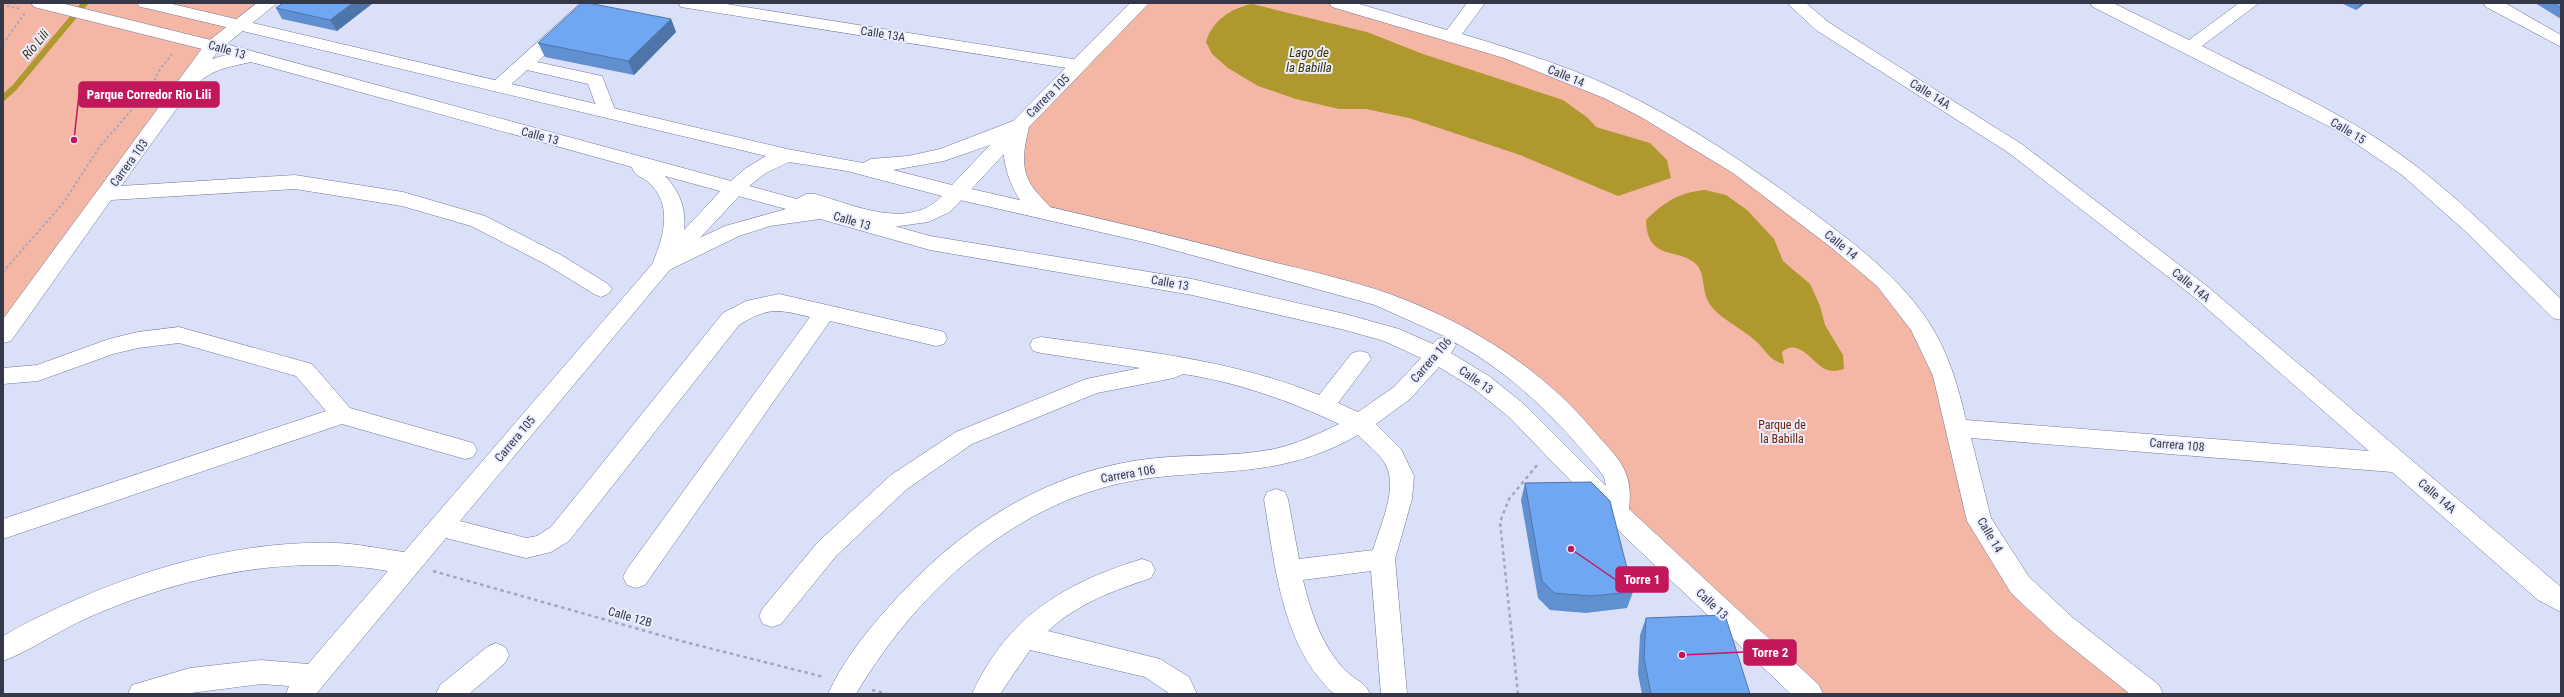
<svg xmlns="http://www.w3.org/2000/svg" width="2564" height="697" font-family="'Roboto Condensed',sans-serif">
<style>
.green{fill:#f4b7a5}
.water{fill:#af982d}
.lines{fill:none;stroke-linecap:round;stroke-linejoin:round}
.stream{stroke:#af982d;stroke-width:6}
.minor-casing{stroke:#6f769a;stroke-width:1}
.major-casing{stroke:#6f769a;stroke-width:1}
.path-far1{stroke:#a2a7bd;stroke-width:2;stroke-dasharray:2.5 2.5;stroke-linecap:butt}
.path{stroke:#a2a7bd;stroke-width:2.5;stroke-dasharray:3.5 3.5;stroke-linecap:butt}
.minor{fill:#fff;fill-rule:evenodd}
.major{fill:#fff;fill-rule:evenodd}
.wall{fill:#6090d0}
.shaded-wall{fill:#4e75a9}
.building{fill:#70a7f2;stroke:#4e75a9}
.labels{text-anchor:middle;stroke-width:4;stroke-linejoin:round;paint-order:stroke}
.street-label{font-size:12px;fill:#353849;stroke:#ebeeff}
.park-label{font-size:12px;fill:#752004;stroke:#ebeeff}
.water-label{font-size:13px;font-style:italic;fill:#3b3204;stroke:#ebeeff}
.leader{fill:none;stroke:#c2185b;stroke-width:1.5}
.callout-dot{fill:#c2185b;stroke:#ebeeff;stroke-width:1.5}
.callout{fill:#c2185b;stroke:#c2185b;stroke-width:1.5}
.callout-label{font-size:13px;text-anchor:middle;font-weight:bold;fill:#fff}
</style>
<rect width="100%" height="100%" fill="#dbe0f9"/>
<g class="green">
<path d="M3,3H268L212,47L3,335Z"/>
<path d="M1140,3H1338L1451,36L1648,113L1839,243L1920,326L1979,521L2020,585L2150,694H1810L1633,529L1617,479L1545,393L1415,312L1044,213L1027,196L1014,140Z"/>
</g>
<g class="water">
<path d="M1252,4L1367,32L1423,54L1563,100L1588,118L1596,127L1650,143L1667,160L1671,178L1618,196L1520,155L1409,118L1366,109H1339L1296,99L1258,86L1228,68L1212,54L1206,42C1212,21 1231,8 1252,4Z"/>
<path d="M1705,190L1726,195L1747,210L1774,239L1783,261L1810,284L1820,306L1825,325L1843,355L1844,369C1837,371 1832,372 1825,369C1813,363 1798,337 1782,352L1784,364C1771,361 1767,353 1759,344C1746,330 1715,317 1708,301C1702,290 1705,273 1696,264C1678,247 1647,262 1646,220C1664,202 1680,192 1705,190Z"/>
</g>
<g class="lines">
<path class="stream" d="M3,98L15,87L85,3"/>
<defs>
<g id="minor">
<path d="M257,3H277L218,51L121,186L295,175L403,192L485,216L561,255L608,284L612,289L608,294L601,297L594,294L547,265L471,226L402,206L295,189L111,200L11,341L3,343V319L206,43Z"/>
<path d="M581,3H600L537,62L602,76L616,112L614,116H600L588,84L527,70L505,90H493L490,86L493,82Z"/>
<path d="M678,3H720L1079,60L1085,61L1088,65L1085,69L1079,70L687,8L681,7Z"/>
<path d="M1329,3H1356L1447,30L1467,3H1485L1462,34C1515,50 1568,66 1618,90C1689,124 1753,168 1815,214C1856,245 1899,277 1928,321C1948,351 1958,386 1966,420L2369,451L2194,297L2009,153L1816,30L1787,3H1806L1828,22L2023,145L2208,287L2561,587V612L2538,600L2392,472L1971,438L1991,518L2029,577L2073,618L2159,685L2163,694H2130L2055,634L2011,593L1967,521L1933,376L1911,330L1877,286L1832,248L1733,173L1641,117L1604,98L1504,58L1332,7Z"/>
<path d="M2090,3H2113L2189,40L2239,3H2259L2202,46C2274,83 2352,116 2416,166C2468,206 2514,254 2561,299V320L2553,318L2464,230L2402,175L2336,130L2093,7Z"/>
<path d="M2483,3H2505L2561,35V47L2486,7Z"/>
<path d="M735,181L742,183L745,188L742,193L668,272L460,521L526,538L537,536L551,527L723,313L746,301L779,294L936,330L944,332L947,338L944,344L936,346L830,321L645,585L636,588L627,585L623,577L627,569L810,317C776,309 769,307 739,325L569,541L551,552L526,558L446,538L316,694H286L289,686L261,684L183,694H128L132,685L190,668L261,660L308,664L388,571C287,553 180,577 87,618C58,631 32,650 3,661V636C99,582 220,540 332,543C356,543 380,549 404,552L654,262L728,183Z"/>
<path d="M958,186C1055,208 1152,230 1249,256C1295,268 1344,278 1390,294C1467,322 1540,367 1593,430C1617,458 1634,469 1629,509L1819,685L1823,694H1791L1624,536L1509,417L1473,388L1439,367L1410,399L1376,424L1401,449L1414,476L1412,499L1395,559L1407,694H1381L1371,571L1303,580C1311,613 1322,647 1346,671C1355,680 1365,682 1370,694C1361,694 1343,697 1334,693C1328,690 1324,683 1319,678C1280,628 1274,560 1264,499L1267,492L1276,489L1285,492L1288,499L1299,559L1373,550C1380,525 1400,486 1384,462C1378,452 1366,444 1358,435C1288,475 1234,469 1159,477C1028,490 921,584 856,694H828C842,663 864,634 887,609C953,533 1038,475 1140,460C1184,453 1230,458 1274,449C1297,444 1318,434 1339,424C1290,401 1237,382 1183,374L1174,378L1097,393L972,444L907,489L836,556L781,624L772,627L763,624L759,616L763,608L818,542L891,475L956,432L1086,379L1140,368L1041,353L1033,351L1030,345L1033,339L1041,337C1134,350 1231,359 1319,395L1352,353L1360,351L1368,353L1371,359L1338,403L1358,412L1394,387L1421,358L1384,341L1345,330L1192,295L930,250L813,217L810,212L813,207L820,205L930,236L1192,279L1345,314L1399,329L1433,344L1437,339L1446,337L1375,305L1148,243L951,198L948,193L951,188ZM1454,342C1513,374 1557,419 1599,470L1604,477L1606,486L1525,405L1489,376L1451,353L1456,345Z"/>
<path d="M179,327L312,364L350,408L473,443L477,450L473,457L465,459L342,424L3,539V519L326,411L296,376L179,343L138,348L113,354L38,381L3,384V368L37,365L109,339L138,332Z"/>
<path d="M1142,559L1151,562L1155,570L1151,578C1113,591 1078,603 1048,631L1160,659L1189,677L1197,694H1170L1145,677L1030,650L1000,694H972C1007,617 1064,583 1142,559Z"/>
<path d="M496,643L505,647L509,655L505,663L469,694H436L440,685L487,647Z"/>
</g>
<path id="major" d="M31,3H61L211,40L731,181L746,168L766,156L146,8L140,7L137,3H168L787,149L863,163L871,159L908,156L940,149L1013,121L1130,3H1149L1029,127C1024,149 1019,169 1034,189C1040,197 1049,204 1054,213L1051,218C1025,225 1004,175 1004,154L950,212L928,222L885,228L830,212L827,217L820,219L770,226L739,236L661,274L654,272L651,267C663,239 675,204 647,181C641,177 633,174 632,167L251,62C225,68 210,69 191,90H179L176,86C188,68 206,60 226,55L34,7ZM990,145L952,185L893,170L944,161ZM789,162L847,171L942,196C909,231 854,205 815,194H806L797,199L749,186L766,173ZM665,176L786,209L725,226L680,247C689,220 685,197 665,176Z"/>
</defs>
<use href="#minor" class="minor-casing"/>
<use href="#major" class="major-casing"/>
<g class="path-far1">
<path d="M7,6L21,9"/>
<path d="M3,44L25,13"/>
<path d="M3,272L64,202L100,146L152,87L158,72L172,54"/>
</g>
<g class="path">
<path d="M433,571L681,641L824,677"/>
<path d="M872,690L887,694"/>
<path d="M1518,694L1500,522L1509,499L1538,464"/>
</g>
<use href="#minor" class="minor"/>
<use href="#major" class="major"/>
</g>
<g class="wall">
<path d="M283,3H373L337,31L282,19L276,8Z"/>
<path d="M2341,3H2365L2356,10Z"/>
<path d="M2535,3H2561V19Z"/>
<path d="M671,19L676,32L634,75L545,57L538,43Z"/>
<path d="M1525,483L1633,592L1627,608L1586,613L1550,610L1538,598L1521,500Z"/>
<path d="M1646,618L1750,694H1642L1638,674L1640,635Z"/>
</g>
<g class="shaded-wall">
<path d="M353,3H373L337,31L330,20Z"/>
<path d="M2361,3H2365L2356,10Z"/>
<path d="M671,19L676,32L634,75L628,61Z"/>
</g>
<g class="building">
<path d="M283,3H353L330,20L276,8Z"/>
<path d="M582,3H588L671,19L628,61L538,43Z"/>
<path d="M2553,3H2561V8Z"/>
<path d="M1591,482L1610,501L1633,592L1591,596L1554,593L1542,581L1525,483Z"/>
<path d="M1725,615L1750,694H1651L1644,658L1646,618Z"/>
</g>
<g class="labels">
<g class="street-label">
<text transform="translate(883 34) rotate(9)" y="4">Calle 13A</text>
<text transform="translate(227 50) rotate(16)" y="4">Calle 13</text>
<text transform="translate(1566 76) rotate(22)" y="4">Calle 14</text>
<text transform="translate(1930 94) rotate(32)" y="4">Calle 14A</text>
<text transform="translate(1048 96) rotate(-45)" y="4">Carrera 105</text>
<text transform="translate(2348 131) rotate(31)" y="4">Calle 15</text>
<text transform="translate(540 136) rotate(15)" y="4">Calle 13</text>
<text transform="translate(129 163) rotate(-54)" y="4">Carrera 103</text>
<text transform="translate(852 221) rotate(16)" y="4">Calle 13</text>
<text transform="translate(1841 245) rotate(39)" y="4">Calle 14</text>
<text transform="translate(1170 283) rotate(10)" y="4">Calle 13</text>
<text transform="translate(2191 285) rotate(39)" y="4">Calle 14A</text>
<text transform="translate(1431 360) rotate(-49)" y="4">Carrera 106</text>
<text transform="translate(1476 380) rotate(35)" y="4">Calle 13</text>
<text transform="translate(515 439) rotate(-50)" y="4">Carrera 105</text>
<text transform="translate(2177 445) rotate(5)" y="4">Carrera 108</text>
<text transform="translate(1128 474) rotate(-10)" y="4">Carrera 106</text>
<text transform="translate(2437 496) rotate(41)" y="4">Calle 14A</text>
<text transform="translate(1990 535) rotate(60)" y="4">Calle 14</text>
<text transform="translate(1712 604) rotate(43)" y="4">Calle 13</text>
<text transform="translate(630 617) rotate(16)" y="4">Calle 12B</text>
</g>
<g class="park-label">
<text x="1782" y="429">Parque de<tspan x="1782" dy="14">la Babilla</tspan></text>
</g>
<g class="water-label">
<text transform="translate(35 44) rotate(-50)" y="5">Río Lili</text>
<text x="1309" y="57">Lago de<tspan x="1309" dy="15">la Babilla</tspan></text>
</g>
</g>
<path class="leader" d="M74 140L79 94M1571 549L1616 580M1682 655L1744 652"/>
<g class="callout-dot">
<circle cx="74" cy="140" r="4"/>
<circle cx="1571" cy="549" r="4"/>
<circle cx="1682" cy="655" r="4"/>
</g>
<g class="callout">
<rect x="79" y="82" width="140" height="25" rx="4"/>
<rect x="1616" y="567" width="52" height="25" rx="4"/>
<rect x="1744" y="640" width="52" height="25" rx="4"/>
</g>
<g class="callout-label">
<text x="149" y="99">Parque Corredor Rio Lili</text>
<text x="1642" y="584">Torre 1</text>
<text x="1770" y="657">Torre 2</text>
</g>
<rect width="2564" height="697" fill="none" stroke="#353849" stroke-width="8"/>
</svg>
